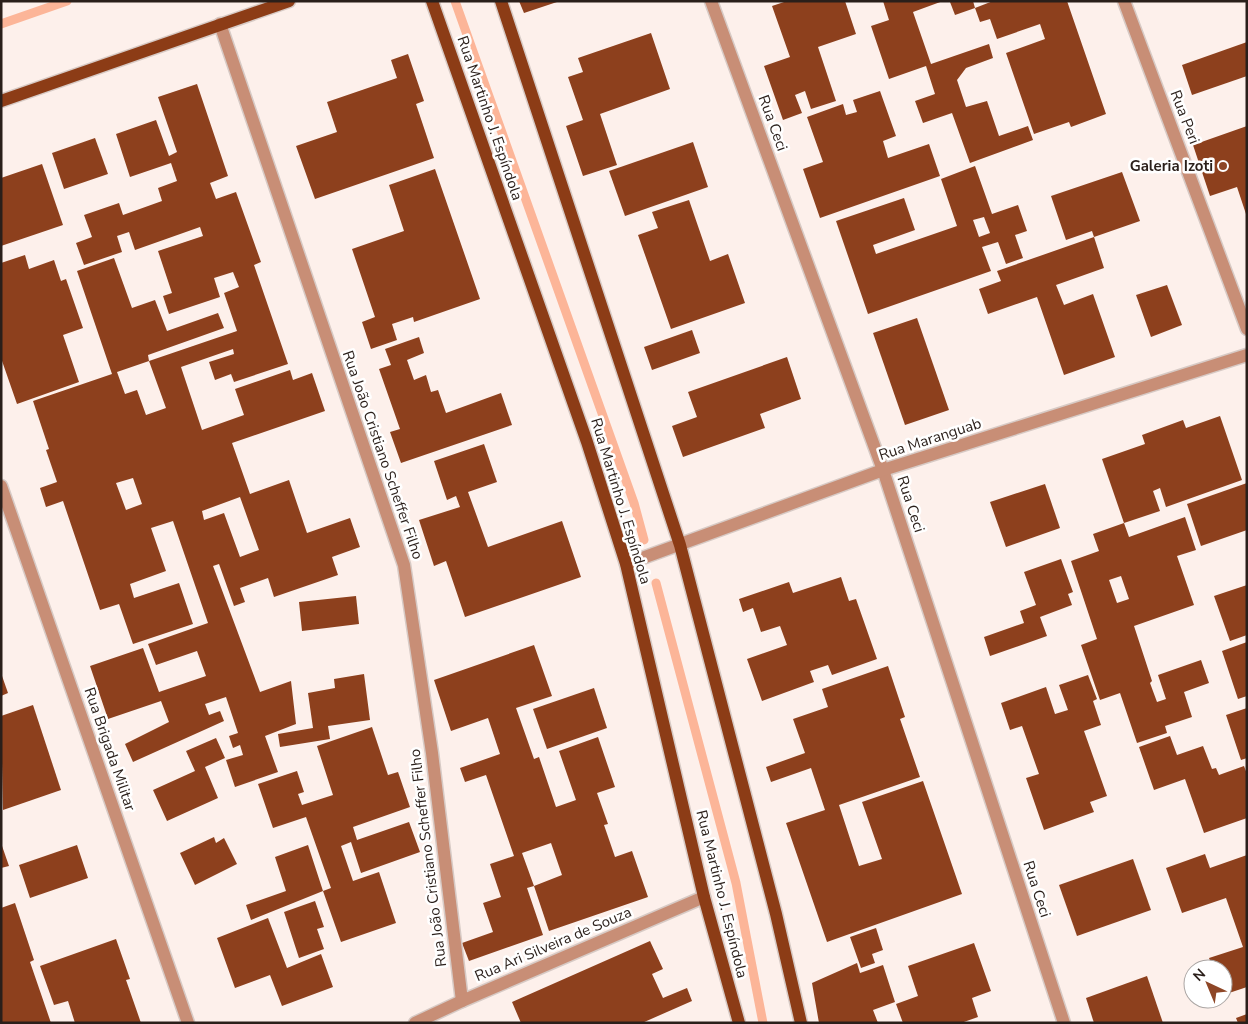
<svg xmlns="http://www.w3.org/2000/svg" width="1248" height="1024" font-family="'Nunito Sans',sans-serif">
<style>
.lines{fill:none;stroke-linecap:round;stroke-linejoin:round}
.stream{stroke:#fcb598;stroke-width:9}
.building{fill:#8d401d;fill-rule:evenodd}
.minor-casing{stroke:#d7cac5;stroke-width:15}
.major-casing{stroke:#d7cac5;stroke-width:15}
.minor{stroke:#c88e76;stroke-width:12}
.major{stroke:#8c3c16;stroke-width:12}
.poi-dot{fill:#8e4626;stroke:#fff;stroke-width:2}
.labels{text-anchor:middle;stroke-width:5;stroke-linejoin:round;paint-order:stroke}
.street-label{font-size:15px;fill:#2a1f1a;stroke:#fff}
.poi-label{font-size:15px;font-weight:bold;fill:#2a1f1a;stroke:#fff;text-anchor:end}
</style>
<rect width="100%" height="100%" fill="#fdf0eb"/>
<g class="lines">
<g class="stream">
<path d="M455,1L634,503L644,540"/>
<path d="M1,24L67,1"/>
<path d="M656,583L736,883L763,1023"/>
</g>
</g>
<g class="building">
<path d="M519,1H557V2L524,13Z"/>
<path d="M787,1H845L856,34L818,47L836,101L811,109L805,91L795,95L802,113L783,120L764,66L790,57L772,6Z"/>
<path d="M883,1H943L913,12L931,64L989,44L993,58L966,68L957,80L966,107L987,101L999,136L1028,126L1033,140L970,163L952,113L923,123L915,101L935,94L926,66L889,79L871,26L889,20Z"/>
<path d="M953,1H973L975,8L955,15L950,2Z"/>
<path d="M993,1H1067L1106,114L1071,127L1069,122L1034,134L1006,53L1045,39L1040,24L997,39L990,19L980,22L975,8Z"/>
<path d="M651,33L670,89L600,114L617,165L583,176L566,126L583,120L568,77L583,72L578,58Z"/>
<path d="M1247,42V76L1192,95L1182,65Z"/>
<path d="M408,54L424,101L416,104L434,158L315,199L296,146L337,132L327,102L397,78L391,60Z"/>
<path d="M197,84L228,176L210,183L216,199L236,192L261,262L254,265L288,364L234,382L231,374L215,380L209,362L234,354L233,349L181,367L202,430L244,415L235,389L290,370L293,380L312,373L325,411L232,443L250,494L289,480L307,533L350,518L360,547L332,557L338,575L274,597L268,578L240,588L245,602L234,606L219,564L213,566L260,692L291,681L296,724L265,736L278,772L235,787L226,760L243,755L240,745L233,748L229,736L238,733L226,697L205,704L209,715L220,711L224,721L133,762L125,744L169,722L161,701L108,719L90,666L143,648L159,692L206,676L197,651L156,665L148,644L208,623L173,521L151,528L166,571L130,584L134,598L179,583L193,624L133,644L119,604L100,610L63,501L46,507L40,488L57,482L46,450L49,449L33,401L112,374L77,271L114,258L132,308L155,300L167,331L218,313L224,328L148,355L149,361L237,331L224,293L239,287L233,272L214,278L220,297L169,314L163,296L172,293L158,251L203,236L200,227L135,250L129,232L117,236L122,252L84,265L76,243L92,237L84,215L119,203L123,215L162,201L158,188L177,181L171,163L130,177L116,134L156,120L169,156L177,152L158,97ZM149,361L166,408L146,415L137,390L125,394L117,372ZM133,478L142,504L126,510L116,483ZM240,497L259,550L240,557L224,513L204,520L202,511Z"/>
<path d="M880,91L896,136L883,141L888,158L929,144L940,176L820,218L803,169L823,162L807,117L843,104L846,115L857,112L853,100Z"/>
<path d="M1247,126V214H1246L1237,187L1210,196L1193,145Z"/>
<path d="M95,138L108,174L64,189L52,153Z"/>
<path d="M693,142L708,187L625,216L609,171Z"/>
<path d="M42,164L63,225L1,246V178Z"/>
<path d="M975,166L992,214L1018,205L1027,231L1015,235L1023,258L1006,264L998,242L982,247L991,271L868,314L836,221L904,198L915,230L873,245L876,254L957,226L941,179ZM984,217L990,233L979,237L973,220Z"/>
<path d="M435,169L480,299L414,322L413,317L392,324L397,340L371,349L362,322L375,317L352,249L404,231L389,185Z"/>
<path d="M1122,172L1140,221L1094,237L1092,231L1066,240L1051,196Z"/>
<path d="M689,200L710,261L728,254L745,303L671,329L638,235L658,228L652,212Z"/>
<path d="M1094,237L1104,268L1056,285L1064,305L1093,294L1115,357L1064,375L1037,297L988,314L979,289L1001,281L997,271Z"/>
<path d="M25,255L29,269L54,260L61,281L66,279L83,328L63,335L79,382L17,404L1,358V263Z"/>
<path d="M1167,285L1182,325L1151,337L1136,295Z"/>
<path d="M917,318L949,410L905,425L873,333Z"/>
<path d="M692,330L700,353L652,370L644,347Z"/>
<path d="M419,337L424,353L407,360L414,380L426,375L431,392L438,390L446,413L501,393L512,425L401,463L390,432L400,429L379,369L391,365L385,349Z"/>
<path d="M787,357L801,399L760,414L765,428L683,457L672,426L697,417L688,392Z"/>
<path d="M1220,416L1242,480L1166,507L1160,488L1153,491L1160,511L1124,523L1129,537L1185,517L1196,550L1177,556L1194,605L1134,626L1152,681L1150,683L1157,702L1166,699L1158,675L1201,660L1209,683L1184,692L1192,717L1165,726L1167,733L1137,743L1120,693L1100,700L1081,645L1097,639L1071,561L1099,551L1093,534L1124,523L1102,459L1145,444L1142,435L1183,420L1186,428ZM1121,576L1129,599L1117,603L1109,580Z"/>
<path d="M484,444L497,482L468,492L488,547L562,521L581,577L465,617L446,561L434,566L419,520L460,507L456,496L447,500L434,461Z"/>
<path d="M1247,483V530L1201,546L1187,504Z"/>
<path d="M1045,484L1060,528L1006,547L990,502Z"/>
<path d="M1061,559L1073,592L1068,594L1072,605L1040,617L1047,636L990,656L984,637L1024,623L1020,611L1036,605L1024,572Z"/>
<path d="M841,577L849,601L856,599L877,659L832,675L828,665L810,671L814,682L762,701L747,659L787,645L780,626L761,632L753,608L743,612L739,599L789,582L793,593Z"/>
<path d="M1247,585V635L1230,641L1214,596Z"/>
<path d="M356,596L359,624L302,631L299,602Z"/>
<path d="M1247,642V696L1238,699L1222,651Z"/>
<path d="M534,645L552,696L516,708L534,759L539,757L556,807L576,800L559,751L598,737L615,787L597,793L608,824L604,825L615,857L632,851L648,897L549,931L534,886L527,888L543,935L469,961L462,943L493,932L483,903L501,897L490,864L514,856L486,775L465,782L460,768L500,754L488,718L451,731L434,680ZM551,843L562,875L534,886L522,853Z"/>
<path d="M888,666L905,717L900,719L920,777L839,805L859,866L882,859L862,802L923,781L962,894L827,942L786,823L825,810L811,768L771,782L766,767L805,753L793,719L828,707L822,689Z"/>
<path d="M1,673L8,693L1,696Z"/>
<path d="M364,674L370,720L328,726L330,739L280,747L278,734L313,728L308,693L335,688L334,679Z"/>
<path d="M1088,675L1097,699L1093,701L1101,725L1084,731L1107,796L1090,802L1094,812L1044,830L1026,778L1039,774L1022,726L1010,730L1001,703L1046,687L1055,714L1068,710L1059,685Z"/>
<path d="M594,688L607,728L547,749L533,709Z"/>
<path d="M33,705L61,790L3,810L1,716Z"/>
<path d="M1247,708V758L1241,760L1226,715Z"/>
<path d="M372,727L388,775L398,772L410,807L353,827L357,840L409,822L420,852L361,873L351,842L341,846L353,881L379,872L396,923L341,942L323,891L331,888L306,817L273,828L258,784L297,771L304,792L298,794L302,805L333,795L317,746Z"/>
<path d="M1170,736L1177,755L1203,746L1212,769L1216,768L1219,775L1244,766L1247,774V818L1204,833L1185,779L1154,790L1139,747Z"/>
<path d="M216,738L225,758L205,767L218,798L167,821L153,790L195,771L186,751Z"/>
<path d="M214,837L216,843L224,838L237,864L195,885L180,853Z"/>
<path d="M1,843L9,866L1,868Z"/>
<path d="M77,845L88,878L30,898L19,865Z"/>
<path d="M308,845L323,891L251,920L246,905L286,891L275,857Z"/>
<path d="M1205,854L1210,868L1247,855V987L1223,995V969H1213L1209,958L1243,947L1226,898L1182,913L1166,868Z"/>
<path d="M1133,859L1151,910L1077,936L1059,885Z"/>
<path d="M315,901L324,927L317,929L324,949L299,958L284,912Z"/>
<path d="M15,903L34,960L30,962L51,1023H1V908Z"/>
<path d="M268,918L287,968L321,954L333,987L282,1006L270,975L235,988L217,938Z"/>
<path d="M876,928L883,950L872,954L875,963L861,968L850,937Z"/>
<path d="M116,939L130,979L126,980L141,1023H75L68,1001L54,1005L40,966Z"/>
<path d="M650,941L663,969L652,974L663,998L687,988L692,1001L642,1023H521L512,1002Z"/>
<path d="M974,943L991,991L972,998L978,1017L961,1023H903L896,1004L918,996L908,966Z"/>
<path d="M857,963L860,973L883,965L895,1002L873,1010L878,1023H819L812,983Z"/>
<path d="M1147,976L1163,1023H1094L1086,998Z"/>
<path d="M1247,1014V1023H1238L1236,1018Z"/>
</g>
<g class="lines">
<defs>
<g id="minor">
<path d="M711,1L883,470L1064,1023"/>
<path d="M1124,1L1247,329"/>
<path d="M220,24L404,565L432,753L462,1001"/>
<path d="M1,486L188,1023"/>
<path d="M626,564L883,470L1247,355"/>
<path d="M415,1023L462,1001L704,897"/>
</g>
<g id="major">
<path d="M432,1L587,442L626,564L704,897L739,1023"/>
<path d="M501,1L680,545L776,914L801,1023"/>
<path d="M1,101L289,1"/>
</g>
</defs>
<use href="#minor" class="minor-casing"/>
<use href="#major" class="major-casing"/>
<use href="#minor" class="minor"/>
<use href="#major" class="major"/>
</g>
<circle class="poi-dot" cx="1223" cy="166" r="5"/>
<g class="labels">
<g class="street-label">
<text transform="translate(1185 117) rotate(69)" y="5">Rua Peri</text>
<text transform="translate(490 118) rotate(71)" y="5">Rua Martinho J. Espíndola</text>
<text transform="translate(773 123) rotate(70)" y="5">Rua Ceci</text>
<text transform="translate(930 439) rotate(-18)" y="5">Rua Maranguab</text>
<text transform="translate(383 455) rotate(71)" y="5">Rua João Cristiano Scheffer Filho</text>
<text transform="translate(621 501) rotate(73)" y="5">Rua Martinho J. Espíndola</text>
<text transform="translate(911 504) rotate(72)" y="5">Rua Ceci</text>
<text transform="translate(110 749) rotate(71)" y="5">Rua Brigada Militar</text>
<text transform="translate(428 858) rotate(-97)" y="5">Rua João Cristiano Scheffer Filho</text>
<text transform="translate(1037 889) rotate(72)" y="5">Rua Ceci</text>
<text transform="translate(722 894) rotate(76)" y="5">Rua Martinho J. Espíndola</text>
<text transform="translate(553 944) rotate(-23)" y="5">Rua Ari Silveira de Souza</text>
</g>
<g class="poi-label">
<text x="1213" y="171">Galeria Izoti</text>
</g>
</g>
<rect width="1248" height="1024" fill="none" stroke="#2a1f1a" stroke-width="5"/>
<g transform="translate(1208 984) rotate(316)"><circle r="24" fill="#ffffff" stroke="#aaa5a3"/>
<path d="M0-4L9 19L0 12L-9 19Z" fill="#8e4626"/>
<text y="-8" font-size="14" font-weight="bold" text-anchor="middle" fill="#2a1f1a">N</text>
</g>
</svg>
